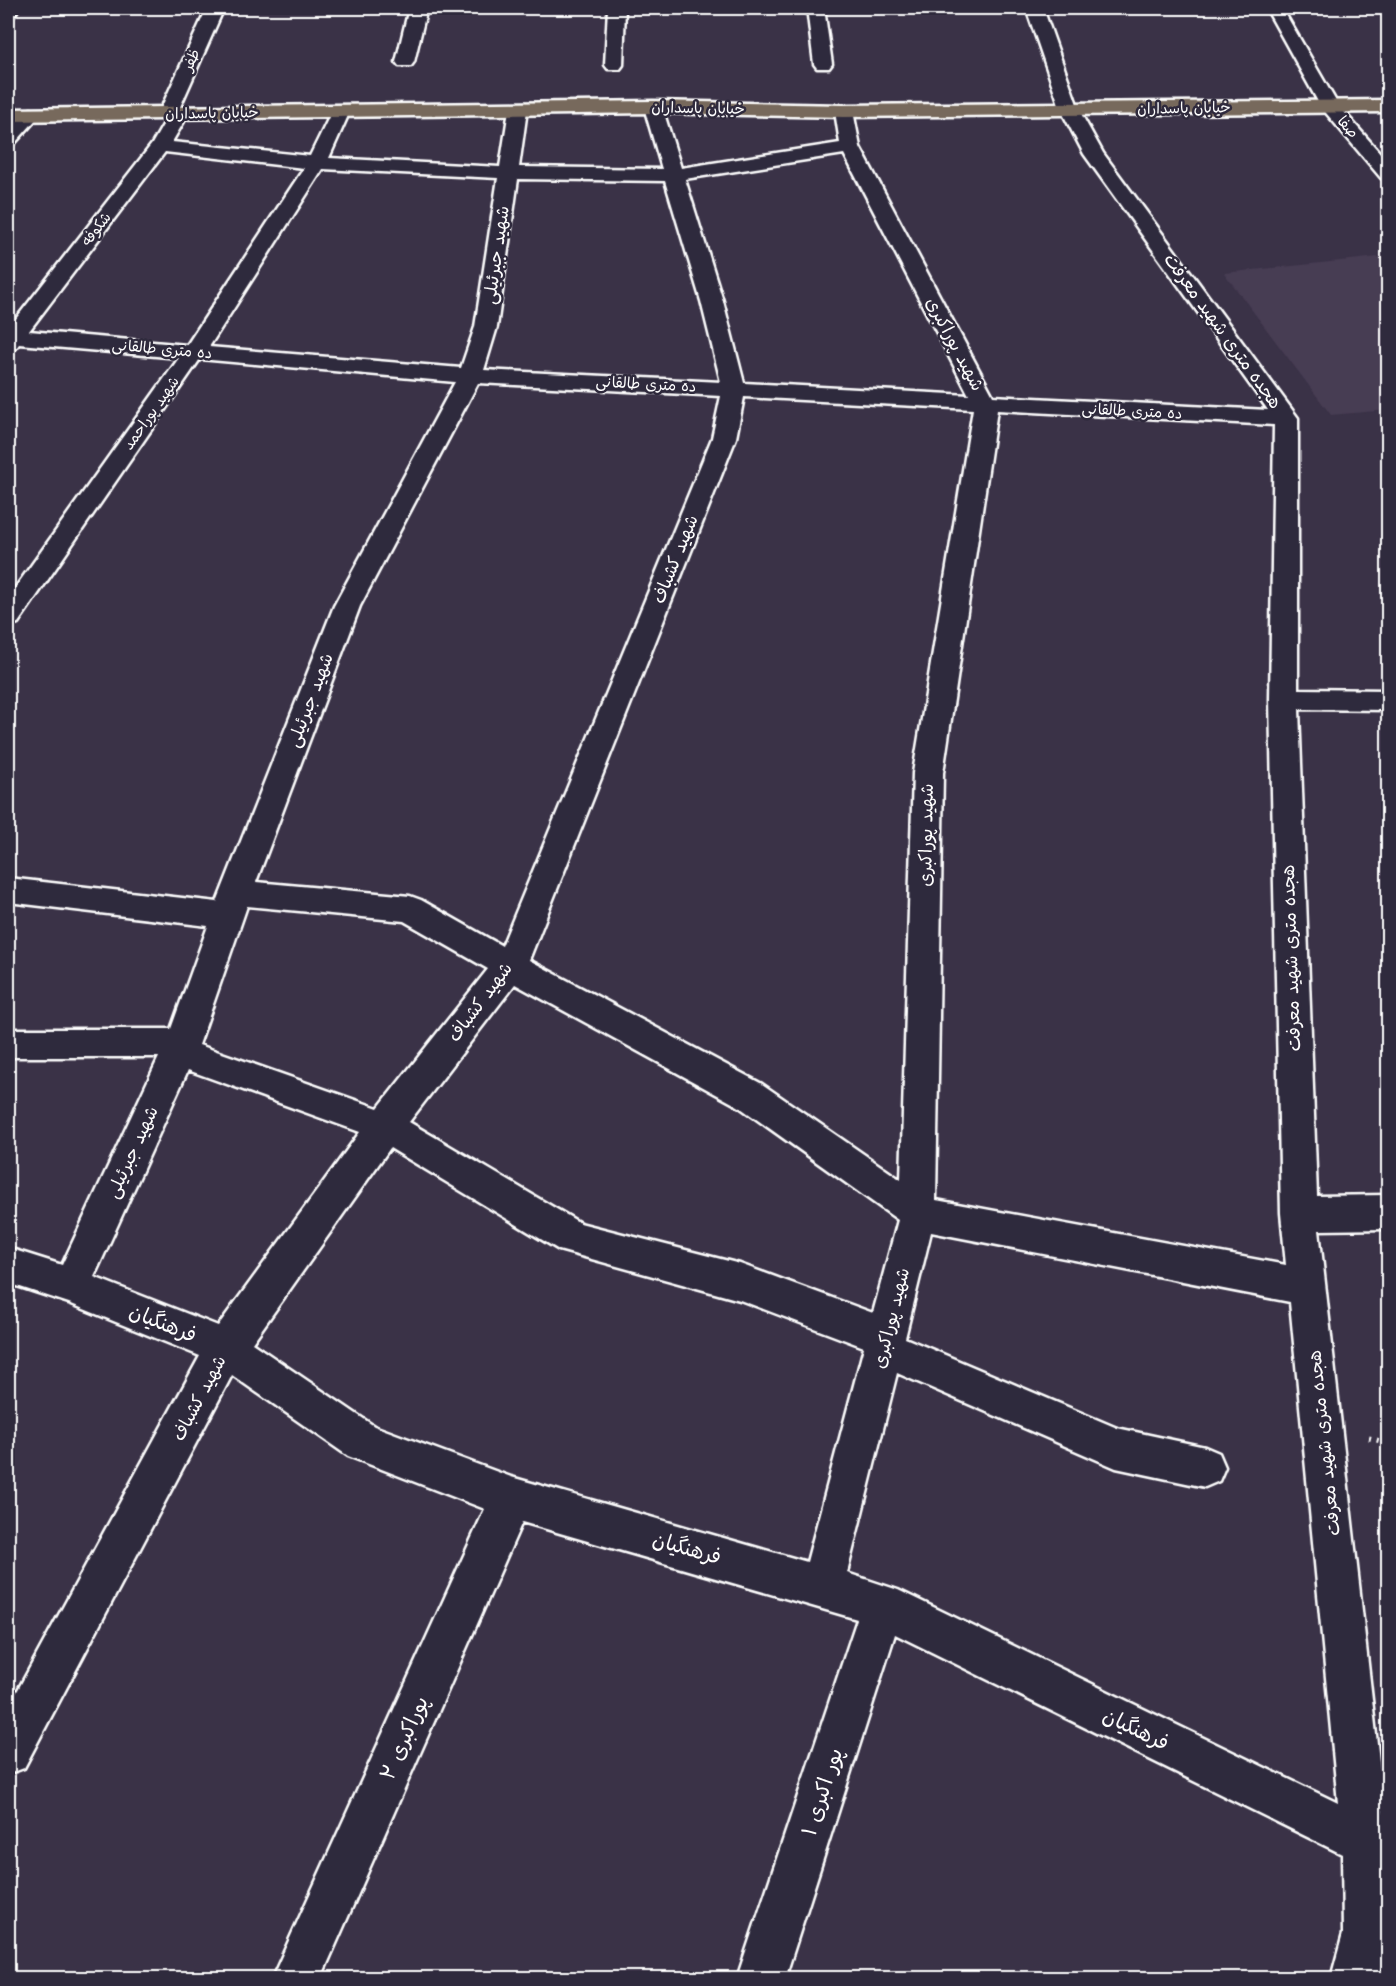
<svg xmlns="http://www.w3.org/2000/svg" width="1396" height="1986" font-family="'Shantell Sans','Playpen Sans Arabic',sans-serif">
<style>
.built{fill:#473c53}
.lines{fill:none;stroke-linecap:round;stroke-linejoin:round}
.minor-casing{stroke:#fff;stroke-width:5}
.major-casing{stroke:#fff;stroke-width:5}
.path{stroke:#fff;stroke-width:5;stroke-dasharray:2 6;stroke-linecap:butt}
.minor{fill:#2f2a3d;fill-rule:evenodd}
.major{fill:#77695c;fill-rule:evenodd}
.labels{text-anchor:middle;stroke-width:5;stroke-linejoin:round;paint-order:stroke}
.far-street-label{font-size:15px;fill:#fff;stroke:#2f2a3d}
.street-label{font-size:18px;fill:#fff;stroke:#2f2a3d}
.near-street-label{font-size:21px;fill:#fff;stroke:#2f2a3d}
</style>
<rect width="100%" height="100%" fill="#3a3247"/>
<filter id="ink" filterUnits="userSpaceOnUse"><feTurbulence type="fractalNoise" baseFrequency=".0167" numOctaves="2"/><feDisplacementMap in="SourceGraphic" scale="12" xChannelSelector="R" yChannelSelector="G"/><feConvolveMatrix kernelMatrix="1 2 1 2 8 2 1 2 1" color-interpolation-filters="sRGB"/></filter>
<g filter="url(#ink)">
<path class="built" d="M1388,256V410L1331,415L1224,273Z"/>
<g class="lines">
<defs>
<g id="minor">
<path d="M8,8H19L14,16L8,17Z"/>
<path d="M207,8H224L180,107L187,109L189,113L172,142L310,156L332,111L334,107H348L350,111L329,158L500,167L509,110L511,106H525L527,110L519,167L662,169L644,107L646,103H660L662,107L681,168L840,143L835,111L837,107H851L853,111L860,147L993,396L1268,410L1084,154L1061,110L1026,8H1043L1079,110L1103,153L1298,418V689L1388,690V710L1299,709L1317,1196L1388,1195V1229L1319,1230L1388,1841V1944L1379,1978H1331L1343,1934L1342,1854L895,1634L785,1978H737L857,1619L522,1522L321,1978H272L485,1509L348,1456L232,1375L24,1768L8,1774V1708L200,1356L69,1303L8,1283V1248L62,1265L159,1057H8V1029H171L208,926L8,902V878L217,902L334,606L455,382L200,359L18,623L8,626V598L179,358L19,344L16,348L8,350V329L152,144L167,118L161,117L159,113ZM165,152L304,168L187,345L29,331ZM844,154L969,395L744,383L723,301L685,179ZM323,169L498,178L475,327L461,368L209,347ZM518,179L665,181L701,301L721,382L484,370L497,327ZM478,383L721,396L712,438L502,946L421,900L410,896L256,882L360,606ZM744,397L973,409L913,773L901,1180L762,1084L529,960L736,438ZM997,410L1274,425L1270,699L1281,1213L1286,1265L936,1200L943,773ZM247,906L404,921L488,969L378,1108L199,1045ZM515,984L738,1106L898,1220L873,1313L740,1264L580,1223L409,1122ZM188,1070L360,1132L218,1326L94,1277ZM390,1148L559,1250L740,1300L864,1347L807,1562L511,1477L374,1426L252,1343ZM931,1232L1290,1302L1338,1803L898,1590L847,1573L897,1373L1116,1468L1205,1487L1219,1481L1225,1467L1219,1453L1205,1447L1117,1428L905,1338Z"/>
<path d="M409,8H427L414,62L411,66H399L396,62Z"/>
<path d="M608,8H625L623,65L620,69H608L605,65Z"/>
<path d="M807,8H824L832,64L829,68H817L814,64Z"/>
<path d="M1266,8H1282L1338,105L1388,162V180L1381,178L1321,107Z"/>
<path d="M31,109L38,111L40,115L15,143L8,145V128L24,111Z"/>
</g>
<path id="major" d="M1388,100V112L844,117L653,113L8,121V109L653,101L844,105Z"/>
</defs>
<use href="#minor" class="minor-casing"/>
<use href="#major" class="major-casing"/>
<path class="path" d="M1369,1438L1388,1443"/>
<use href="#minor" class="minor"/>
<use href="#major" class="major"/>
</g>
</g>
<g class="labels">
<g class="far-street-label">
<text transform="translate(191 60) rotate(-66)" y="5">ظفر</text>
<text transform="translate(698 108) rotate(1)" y="5">خیابان پاسداران</text>
<text transform="translate(1184 108) rotate(-1)" y="5">خیابان پاسداران</text>
<text transform="translate(212 113) rotate(-1)" y="5">خیابان پاسداران</text>
<text transform="translate(1348 127) rotate(49)" y="5">صفا</text>
<text transform="translate(96 229) rotate(-52)" y="5">شکوفه</text>
<text transform="translate(162 349) rotate(5)" y="5">ده متری طالقانی</text>
<text transform="translate(646 384) rotate(3)" y="5">ده متری طالقانی</text>
<text transform="translate(1132 411) rotate(3)" y="5">ده متری طالقانی</text>
<text transform="translate(151 413) rotate(-55)" y="5">شهید پوراحمد</text>
</g>
<g class="street-label">
<text transform="translate(496 255) rotate(-82)" y="6">شهید جبرئیلی</text>
<text transform="translate(1223 331) rotate(54)" y="6">هجده متری شهید معرفت</text>
<text transform="translate(955 344) rotate(62)" y="6">شهید پوراکبری</text>
<text transform="translate(675 559) rotate(-68)" y="6">شهید کشباف</text>
<text transform="translate(310 700) rotate(-69)" y="6">شهید جبرئیلی</text>
<text transform="translate(926 835) rotate(-89)" y="6">شهید پوراکبری</text>
<text transform="translate(1291 958) rotate(-92)" y="6">هجده متری شهید معرفت</text>
<text transform="translate(480 1002) rotate(-53)" y="6">شهید کشباف</text>
<text transform="translate(132 1152) rotate(-65)" y="6">شهید جبرئیلی</text>
<text transform="translate(891 1318) rotate(-76)" y="6">شهید پوراکبری</text>
<text transform="translate(199 1398) rotate(-62)" y="6">شهید کشباف</text>
<text transform="translate(1324 1443) rotate(-96)" y="6">هجده متری شهید معرفت</text>
</g>
<g class="near-street-label">
<text transform="translate(163 1323) rotate(22)" y="7">فرهنگیان</text>
<text transform="translate(687 1548) rotate(16)" y="7">فرهنگیان</text>
<text transform="translate(1136 1729) rotate(26)" y="7">فرهنگیان</text>
<text transform="translate(404 1738) rotate(-66)" y="7">پوراکبری ۲</text>
<text transform="translate(822 1792) rotate(-72)" y="7">پور اکبری ۱</text>
</g>
</g>
<rect width="1396" height="1986" fill="none" stroke="#2f2a3d" stroke-width="30"/>
<rect x="15" y="15" width="1366" height="1956" fill="none" stroke="#fff" stroke-width="2" filter="url(#ink)"/>
</svg>
